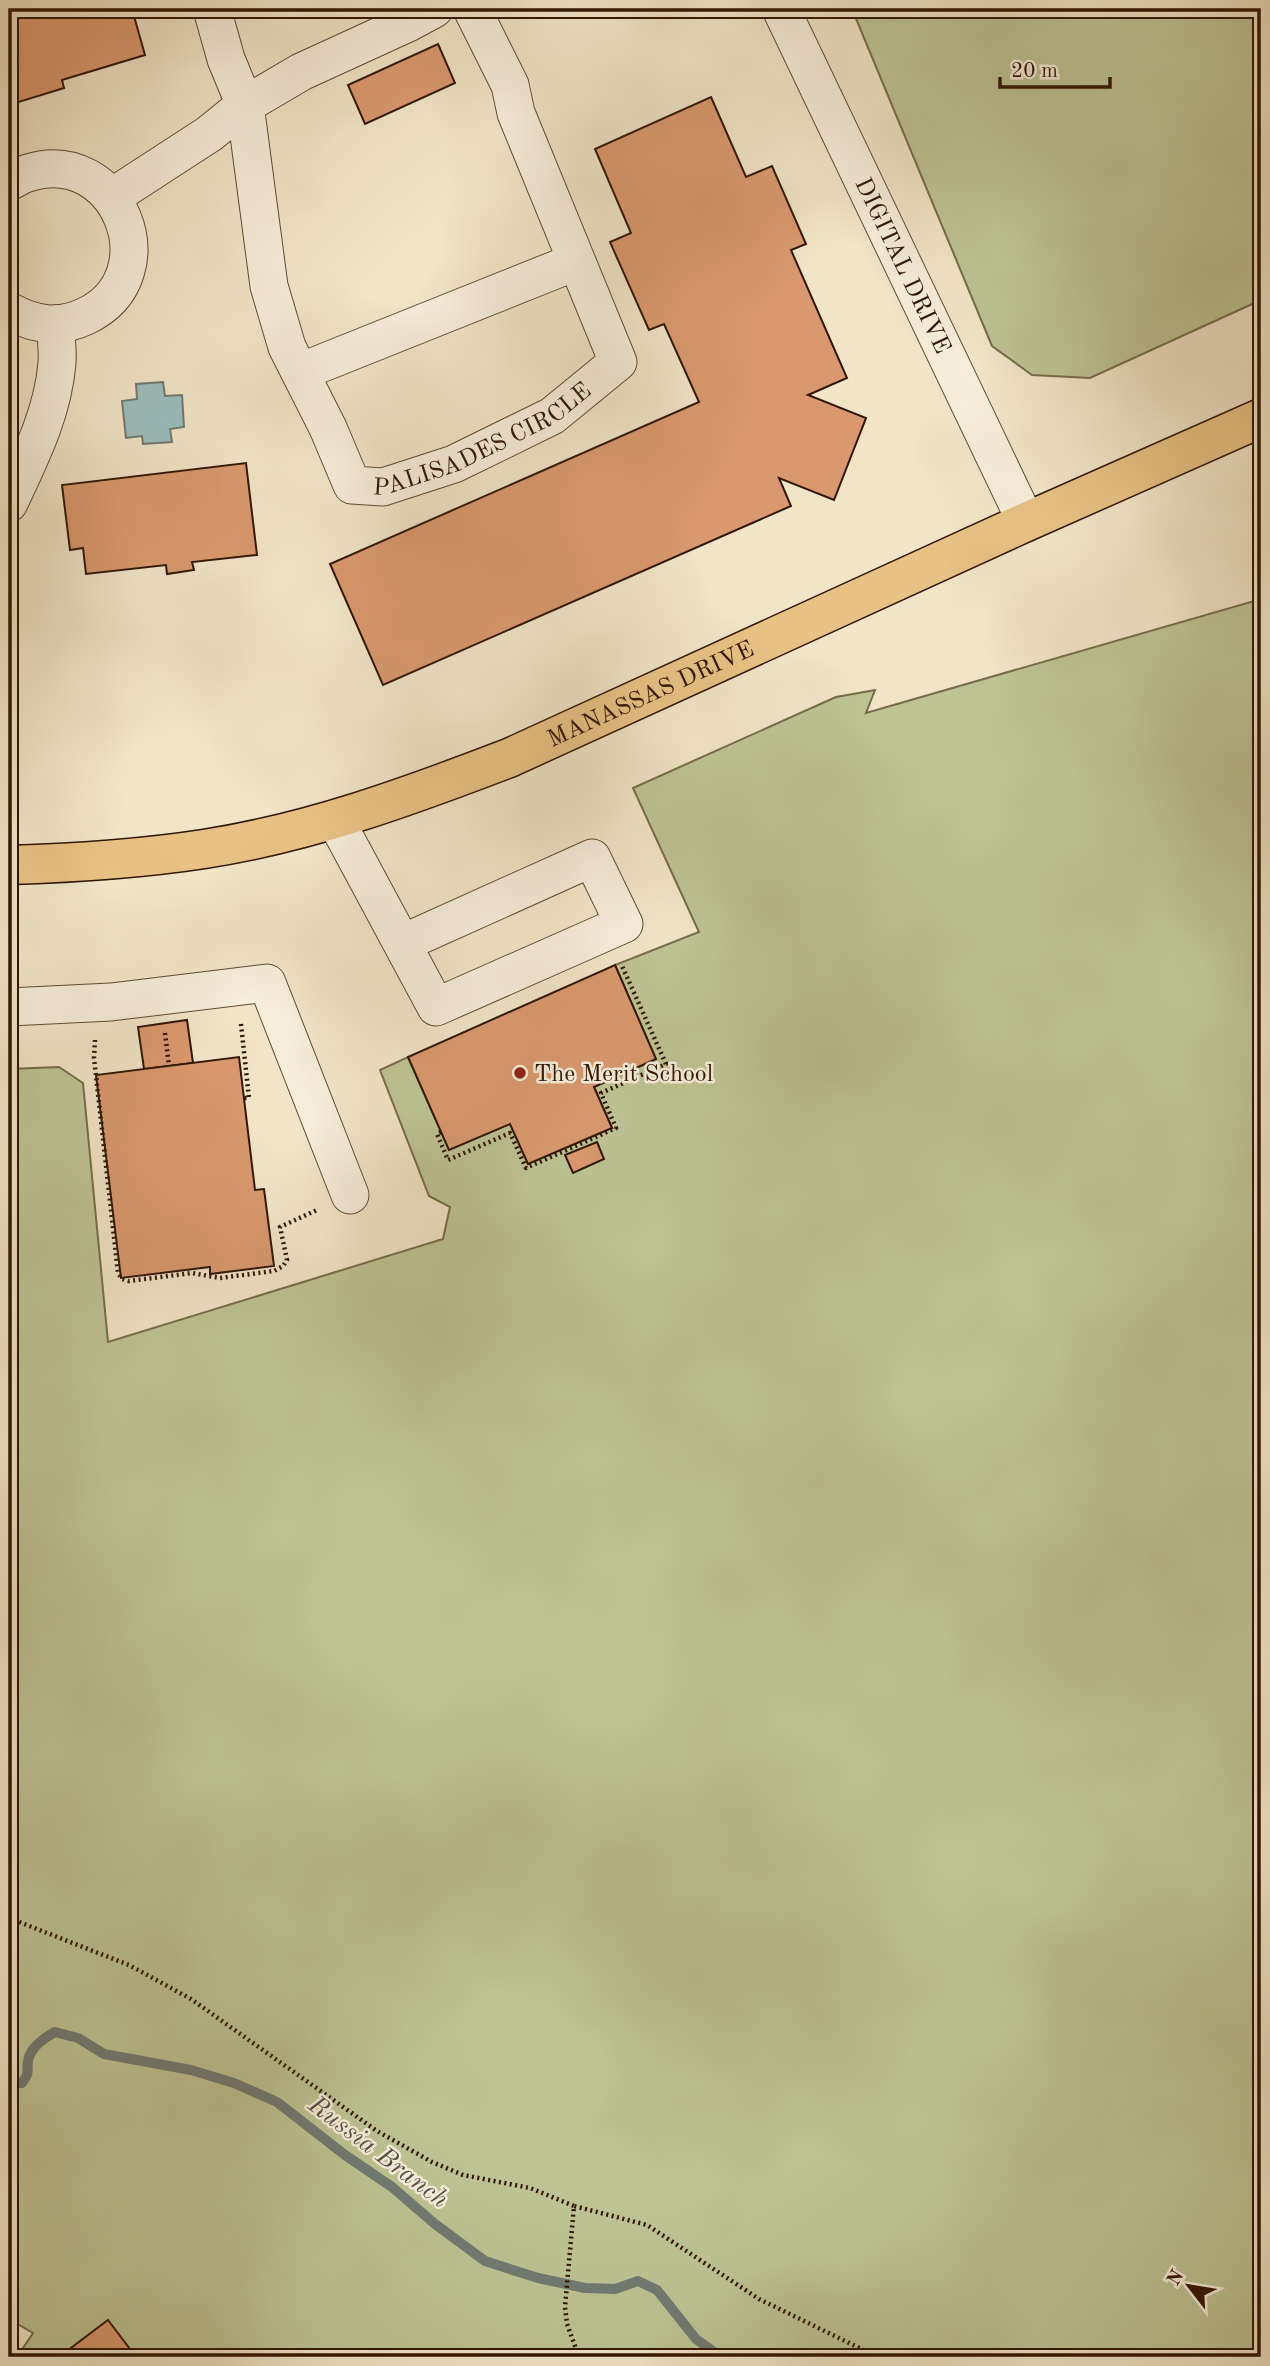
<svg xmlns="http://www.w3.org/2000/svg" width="1270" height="2366" font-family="'Old Standard TT',serif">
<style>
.green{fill:#bdc393;stroke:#766c4a;stroke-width:2}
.water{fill:#9cbdbc;stroke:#717a72;stroke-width:2}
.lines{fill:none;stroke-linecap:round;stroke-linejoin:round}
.stream{stroke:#717a72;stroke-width:10}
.building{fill:#d9986e;stroke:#301602;stroke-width:2}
.minor-casing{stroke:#604a33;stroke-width:39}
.major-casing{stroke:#301602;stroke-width:41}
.path{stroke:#301602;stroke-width:4.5;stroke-dasharray:2 3.5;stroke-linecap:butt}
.minor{stroke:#f6eddb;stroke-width:37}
.major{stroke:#e8c284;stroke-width:38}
.poi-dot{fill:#8f2418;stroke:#f6eddb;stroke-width:2.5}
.labels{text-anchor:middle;stroke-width:5;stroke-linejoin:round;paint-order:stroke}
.street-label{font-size:24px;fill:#301602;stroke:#f6eddb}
.poi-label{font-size:24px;fill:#301602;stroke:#f6eddb;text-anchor:start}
.water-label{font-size:26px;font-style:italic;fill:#565043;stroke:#f6eddb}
</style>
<rect width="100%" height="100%" fill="#f1e4c7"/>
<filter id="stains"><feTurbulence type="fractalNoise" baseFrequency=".00286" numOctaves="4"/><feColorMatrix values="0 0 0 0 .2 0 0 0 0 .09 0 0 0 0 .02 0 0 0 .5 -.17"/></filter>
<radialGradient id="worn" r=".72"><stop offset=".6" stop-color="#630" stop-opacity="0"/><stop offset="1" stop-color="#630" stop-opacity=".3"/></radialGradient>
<g class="green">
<path d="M852,9H1261V300L1090,378L1032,375L992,346Z"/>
<path d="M1261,599V2357H17L33,2333L9,2319V1069L59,1067L83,1083L108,1342L443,1239L450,1207L429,1196L380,1070L408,1057L449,1150L510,1124L528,1164L612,1128L594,1087L656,1059L615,965L699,932L633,788L836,697L875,690L866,713Z"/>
</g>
<path class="water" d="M163,382L165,396L182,395L184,427L170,429L172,442L143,444L142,436L126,438L122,401L137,399L136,384Z"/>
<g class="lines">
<g class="stream">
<path d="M9,2084L22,2083C31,2070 26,2073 28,2061C30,2047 44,2038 55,2032L78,2038L104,2054L191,2070L234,2083L277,2102L345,2155L392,2187L435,2224L485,2261L538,2278L585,2288L615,2289L638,2281L657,2290L696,2339L721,2357"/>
<path d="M1166,2357V2354H1210L1237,2357"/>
<path d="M1247,2357L1259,2355"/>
</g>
</g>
<g class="building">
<path d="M9,9H132L145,55L62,80L64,88L9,105Z"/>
<path d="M438,44L455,83L365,124L348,85Z"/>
<path d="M711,97L746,177L772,166L806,244L791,250L847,378L808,395L866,418L834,500L779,478L791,506L383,685L330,564L699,402L664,324L649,330L610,242L631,233L595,149Z"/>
<path d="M246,463L257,555L192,562L194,570L167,574L166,565L86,574L83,548L70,550L62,485Z"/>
<path d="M615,965L656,1059L594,1087L612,1128L528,1164L510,1124L449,1150L408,1057Z"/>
<path d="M187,1020L193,1063L144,1069L138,1027Z"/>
<path d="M239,1057L255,1190L264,1189L274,1266L210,1274V1267L121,1278L96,1075Z"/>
<path d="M597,1142L604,1159L573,1173L565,1155Z"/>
<path d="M108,2320L136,2357H59Z"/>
</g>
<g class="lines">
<defs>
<g id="minor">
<path id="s1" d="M434,9L408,23L301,72L245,105L269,286L287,347L328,428L352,485L383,487L454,464L552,416L618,362L516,113L510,85L472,9"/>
<path id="s2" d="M781,9L1026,522"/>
<path d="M9,182C15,179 21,175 28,173C118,144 171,275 86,316C59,329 34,325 9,311"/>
<path d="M112,197L209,134L245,105L226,59L212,9"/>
<path d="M300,372L575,262"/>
<path d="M9,503C30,458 53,413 57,363C58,350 56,337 55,324"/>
<path d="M335,819L436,1007L624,924L592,858L403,943"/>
<path d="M9,1007L111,1002L267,983L350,1195"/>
</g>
<g id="major">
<path id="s3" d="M9,865C74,863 139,859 204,849C309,833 410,796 509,758L1026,522L1261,418"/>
</g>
</defs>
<use href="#minor" class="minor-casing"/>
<use href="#major" class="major-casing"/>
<g class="path">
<path d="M241,1024L249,1098H244"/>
<path d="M165,1033L169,1066"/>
<path d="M95,1040L94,1058L118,1273L122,1279L129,1281L192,1273L220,1278L274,1271L283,1266L287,1260L280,1227L317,1210"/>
<path d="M441,1132L437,1134L448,1160L510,1133L526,1168L616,1128L601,1093L666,1064L622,966"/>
<path d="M9,1918L129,1965L191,1999L377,2131L432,2162L463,2175L530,2188L574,2206"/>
<path d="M579,2357L567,2324L565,2307L574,2206L647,2225L759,2299L878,2357"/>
</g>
<use href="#minor" class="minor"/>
<use href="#major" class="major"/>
</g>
<circle class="poi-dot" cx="520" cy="1073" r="7"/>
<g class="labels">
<g class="street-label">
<text dy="8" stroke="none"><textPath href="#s2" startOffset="284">DIGITAL DRIVE</textPath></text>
<text dy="8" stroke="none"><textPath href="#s1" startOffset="752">PALISADES CIRCLE</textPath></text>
<text dy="8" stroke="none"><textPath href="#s3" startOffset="670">MANASSAS DRIVE</textPath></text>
</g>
<g class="poi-label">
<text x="534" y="1081">The Merit School</text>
</g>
<g class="water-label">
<text transform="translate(379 2151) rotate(37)" y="9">Russia Branch</text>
</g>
</g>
<rect width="1270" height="2366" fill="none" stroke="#f1e4c7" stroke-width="35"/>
<rect x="10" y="10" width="1249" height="2345" fill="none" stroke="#301602" stroke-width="3.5"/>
<rect x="18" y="18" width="1235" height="2331" fill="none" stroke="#301602" stroke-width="2"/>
<g transform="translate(1189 2286) rotate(301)" stroke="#f6eddb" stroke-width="5" paint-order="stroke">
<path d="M0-5L12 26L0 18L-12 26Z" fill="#301602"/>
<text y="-10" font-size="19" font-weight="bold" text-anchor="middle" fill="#301602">N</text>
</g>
<path d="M1000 77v10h110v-10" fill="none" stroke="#301602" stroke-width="3.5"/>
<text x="1011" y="77" font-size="21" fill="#301602" stroke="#f6eddb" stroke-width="5" paint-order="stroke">20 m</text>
<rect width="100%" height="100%" filter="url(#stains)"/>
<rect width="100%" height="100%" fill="url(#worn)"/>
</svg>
